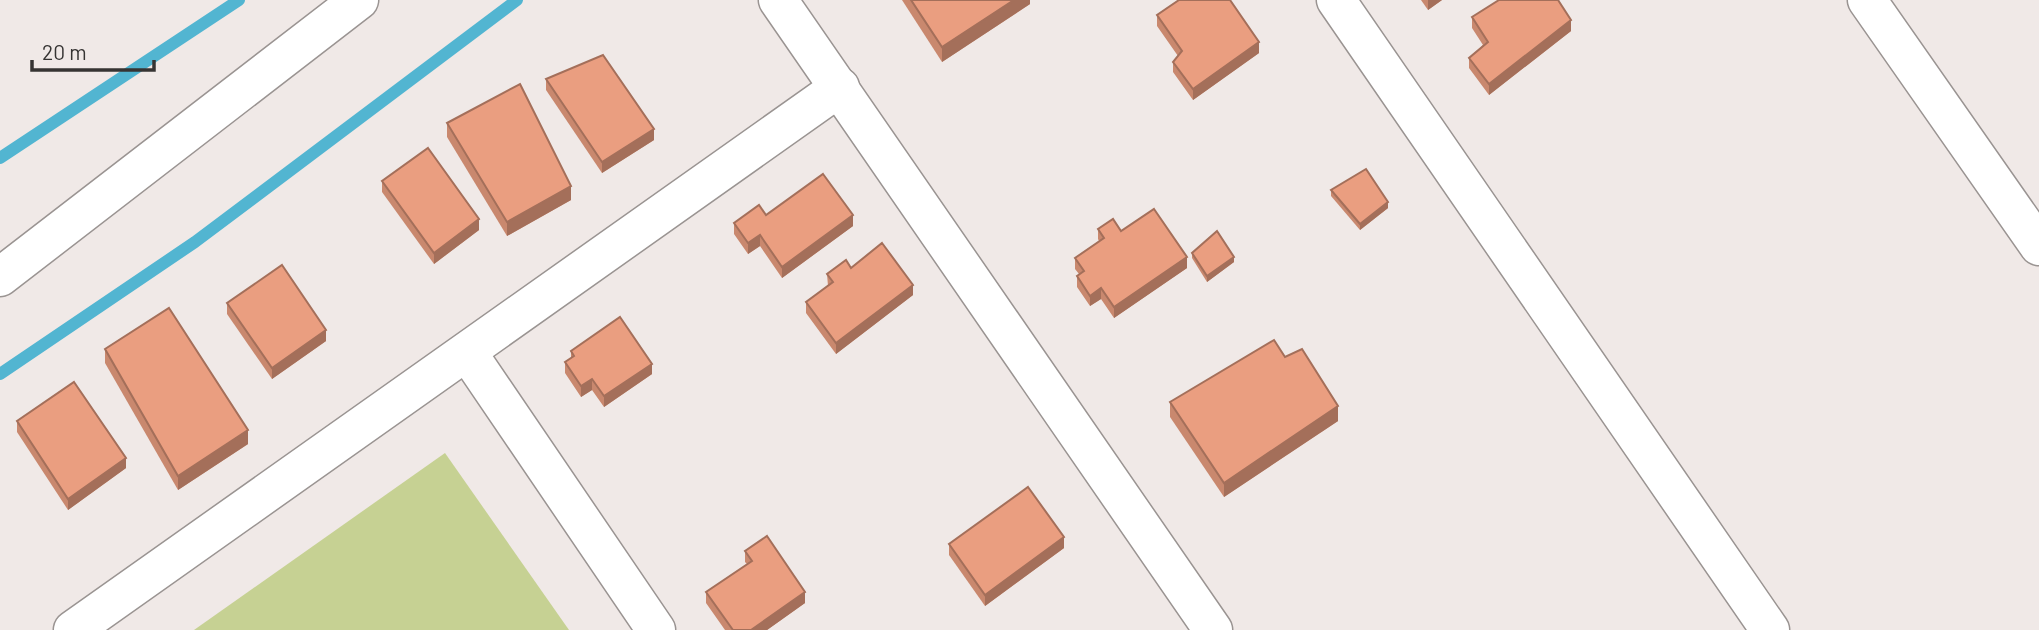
<svg xmlns="http://www.w3.org/2000/svg" width="2039" height="630" font-family="Barlow,sans-serif">
<style>
.green{fill:#c6d193}
.lines{fill:none;stroke-linecap:round;stroke-linejoin:round}
.stream{stroke:#52b5d1;stroke-width:12}
.street-casing{stroke:#9a9492;stroke-width:41}
.street{stroke:#fff;stroke-width:38}
.wall{fill:#c9886e}
.shaded-wall{fill:#a46f5a}
.building{fill:#ea9e80;stroke:#a46f5a;stroke-width:2}
</style>
<rect width="100%" height="100%" fill="#f0e9e7"/>
<path class="green" d="M445,453L569,630H194Z"/>
<g class="lines">
<g class="stream">
<path d="M0,158L239,0"/>
<path d="M0,374L195,242L517,0"/>
</g>
<defs>
<g id="street">
<path d="M778,0L1213,630"/>
<path d="M1336,0L1770,630"/>
<path d="M1867,0L2039,246"/>
<path d="M0,277L359,0"/>
<path d="M467,352L656,630"/>
<path d="M73,630L840,87"/>
</g>
</defs>
<use href="#street" class="street-casing"/>
<use href="#street" class="street"/>
</g>
<g class="wall">
<path d="M902,0H1030V4L942,62Z"/>
<path d="M1421,0H1442L1428,10Z"/>
<path d="M1157,15L1259,53L1193,100L1173,72V62L1178,56L1157,26Z"/>
<path d="M1472,17L1571,31L1489,95L1469,68V58L1483,45L1472,28Z"/>
<path d="M546,79L654,140L602,173L546,90Z"/>
<path d="M447,123L571,200L507,236L447,137Z"/>
<path d="M382,181L479,230L434,264L382,192Z"/>
<path d="M1331,190L1388,208L1360,230L1331,196Z"/>
<path d="M766,215L853,226L782,278L760,246L748,254L734,234V223Z"/>
<path d="M1098,229L1121,231L1187,268L1114,318L1101,299L1090,306L1077,287V276L1079,274L1075,269V258L1099,241L1098,239Z"/>
<path d="M1192,253L1234,262L1207,282L1192,258Z"/>
<path d="M851,268L913,295L836,354L806,313V302L828,286L827,274Z"/>
<path d="M227,303L326,341L272,379L227,314Z"/>
<path d="M105,349L248,444L178,490L105,363Z"/>
<path d="M571,351L652,374L604,407L592,390L581,397L565,373V362L571,358Z"/>
<path d="M1285,357L1338,421L1224,497L1170,417V402Z"/>
<path d="M17,421L126,468L68,510L17,432Z"/>
<path d="M949,544L1064,548L985,606L949,555Z"/>
<path d="M745,551L805,603L767,630H725L706,603V592L747,564L745,562Z"/>
</g>
<g class="shaded-wall">
<path d="M1014,0H1030V4L942,62V47Z"/>
<path d="M1428,0H1442L1428,10Z"/>
<path d="M1571,20V31L1489,95V84Z"/>
<path d="M1259,42V53L1193,100V89Z"/>
<path d="M654,129V140L602,173V162Z"/>
<path d="M571,186V200L507,236V222Z"/>
<path d="M1388,202V208L1360,230V224Z"/>
<path d="M853,215V226L782,278V267Z"/>
<path d="M479,219V230L434,264V253Z"/>
<path d="M760,235V246L748,254V243Z"/>
<path d="M1187,257V268L1114,318V307Z"/>
<path d="M1234,257V262L1207,282V276Z"/>
<path d="M913,285V295L836,354V343Z"/>
<path d="M1101,288V299L1090,306V296Z"/>
<path d="M326,330V341L272,379V368Z"/>
<path d="M652,364V374L604,407V396Z"/>
<path d="M592,379V390L581,397V386Z"/>
<path d="M1338,406V421L1224,497V483Z"/>
<path d="M248,430V444L178,490V476Z"/>
<path d="M126,458V468L68,510V499Z"/>
<path d="M1064,537V548L985,606V595Z"/>
<path d="M805,592V603L767,630H751Z"/>
</g>
<g class="building">
<path d="M911,0H1014L942,47Z"/>
<path d="M1179,0H1230L1259,42L1193,89L1173,62L1182,51L1157,15Z"/>
<path d="M1499,0H1558L1571,20L1489,84L1469,58L1488,42L1472,17Z"/>
<path d="M603,55L654,129L602,162L546,79Z"/>
<path d="M520,84L571,186L507,222L447,123Z"/>
<path d="M428,148L479,219L434,253L382,181Z"/>
<path d="M1366,169L1388,202L1360,224L1331,190Z"/>
<path d="M823,174L853,215L782,267L760,235L748,243L734,223L759,205L766,215Z"/>
<path d="M1154,209L1187,257L1114,307L1101,288L1090,296L1077,276L1084,271L1075,258L1104,238L1098,229L1113,219L1121,231Z"/>
<path d="M1217,231L1234,257L1207,276L1192,253Z"/>
<path d="M882,243L913,285L836,343L806,302L833,282L827,274L846,260L851,268Z"/>
<path d="M282,265L326,330L272,368L227,303Z"/>
<path d="M169,308L248,430L178,476L105,349Z"/>
<path d="M620,317L652,364L604,396L592,379L581,386L565,362L574,356L571,351Z"/>
<path d="M1274,340L1285,357L1302,349L1338,406L1224,483L1170,402Z"/>
<path d="M74,382L126,458L68,499L17,421Z"/>
<path d="M1028,487L1064,537L985,595L949,544Z"/>
<path d="M767,536L805,592L751,630H733L706,592L752,561L745,551Z"/>
</g>
<path d="M32 60v10h122v-10" fill="none" stroke="#363433" stroke-width="3.5"/>
<text x="42" y="60" font-size="21" fill="#363433" stroke="#f0e9e7" stroke-width="5" paint-order="stroke">20 m</text>
</svg>
